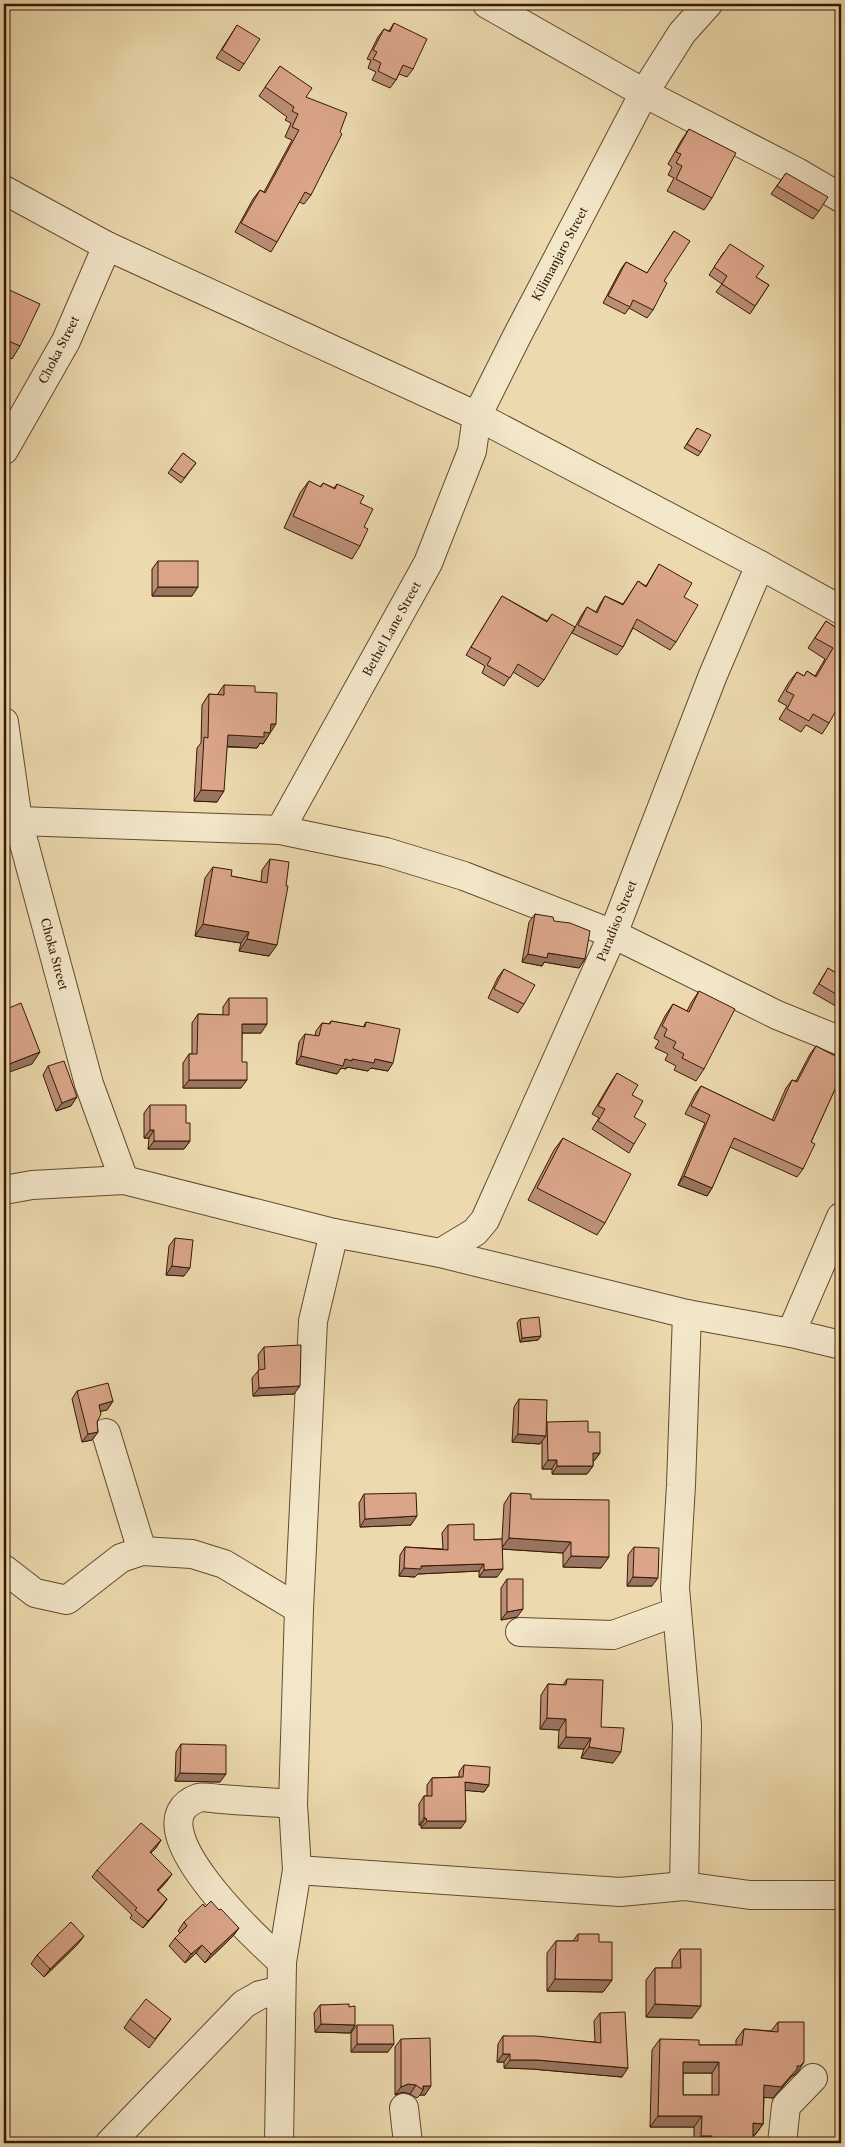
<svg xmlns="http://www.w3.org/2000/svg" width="845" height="2147" font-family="'Libre Caslon Text',serif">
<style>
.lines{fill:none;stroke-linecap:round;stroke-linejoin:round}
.minor-casing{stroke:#64492d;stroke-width:30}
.minor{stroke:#f3e7ca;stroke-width:28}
.wall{fill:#bb8e76;stroke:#371902;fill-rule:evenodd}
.shaded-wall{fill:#997460;stroke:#371902}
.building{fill:#daa589;stroke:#371902;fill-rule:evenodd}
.labels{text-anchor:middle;stroke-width:5;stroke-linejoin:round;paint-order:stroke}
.street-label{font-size:12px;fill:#371902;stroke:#f3e7ca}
</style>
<rect width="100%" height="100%" fill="#ecdaae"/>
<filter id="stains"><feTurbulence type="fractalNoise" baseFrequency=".004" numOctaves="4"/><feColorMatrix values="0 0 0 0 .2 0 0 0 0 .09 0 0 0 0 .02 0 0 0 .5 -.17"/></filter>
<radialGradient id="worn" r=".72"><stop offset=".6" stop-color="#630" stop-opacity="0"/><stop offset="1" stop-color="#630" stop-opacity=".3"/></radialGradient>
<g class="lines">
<defs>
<g id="minor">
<path d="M487,4L644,93L797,172L841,198"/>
<path d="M4,190L107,246L477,416L760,565L841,610"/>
<path d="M4,450L66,341L107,246"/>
<path d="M4,722L18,821L89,1084L124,1180"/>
<path d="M4,824L18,821L280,830L386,852L464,876L613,934L777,1015L841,1041"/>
<path d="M280,830L428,563L472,451L477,416L517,336L644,93L682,33L708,4"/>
<path d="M4,1190L32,1185L124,1180L334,1233L440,1253L687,1314L791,1333L841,1345"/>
<path d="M440,1253L475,1232L485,1220L613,934L713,675L760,565"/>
<path d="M791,1333L841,1217"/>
<path d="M106,1433L142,1551"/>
<path d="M4,1569L35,1593L67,1600L121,1558L142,1551L192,1554L224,1564L299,1609"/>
<path d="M520,1632L613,1635L676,1612"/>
<path d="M297,1870L620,1892L684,1886L750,1895H841"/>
<path d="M684,1886L687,1725L675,1588L681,1485L687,1314"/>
<path d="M282,1962C259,1941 130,1823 198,1798C204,1796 215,1799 221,1799C245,1801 269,1802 293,1804"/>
<path d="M404,2108L408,2143"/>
<path d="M110,2143L244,2004L260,1995L281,1990"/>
<path d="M279,2143L282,1962L297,1870L293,1804L299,1609L313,1321L334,1233"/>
<path d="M782,2143L786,2106L813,2078"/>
</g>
</defs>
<use href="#minor" class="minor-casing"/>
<use href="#minor" class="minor"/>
</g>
<g class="wall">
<path d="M162,4H171L168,8Z"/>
<path d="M616,4H624L622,7Z"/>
<path d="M394,23L413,69L407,77L399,74L396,80L390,88L372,80L376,72L368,68L371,60L367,59L378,37L384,29L389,31Z"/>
<path d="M237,25L244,64L239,71L216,58Z"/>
<path d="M280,66L306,97L311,195L304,204L299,202L277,242L271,252L235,232L253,199L260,190L264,192L292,140L285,137L291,123L285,120L287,117L259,96Z"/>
<path d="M689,129L712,198L704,210L667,191L674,178L668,175L672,167L668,164L681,141Z"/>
<path d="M786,173L819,211L813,219L771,194Z"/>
<path d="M674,231L664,281L653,310L647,318L629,308L625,314L603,303L621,269L626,262L647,273Z"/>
<path d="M724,252L756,277L769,285L750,314L716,292L722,284L709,275Z"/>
<path d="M4,290L20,346L12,359L4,355Z"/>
<path d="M697,428L701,452L698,456L684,448Z"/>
<path d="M183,453L196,463L181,483L168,473Z"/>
<path d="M309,481L320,487L323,483L334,488L337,484L360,503L364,527L360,546L352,559L284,528L300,493Z"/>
<path d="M158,561L192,596H152V569Z"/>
<path d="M659,564L684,597L676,642L670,650L633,628L623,647L617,655L572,633L581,616L587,607L596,612L600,604L605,596L623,604L638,581L646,586Z"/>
<path d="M502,596L547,621L552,614L544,680L538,687L513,672L504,686L482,673L485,666L466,655Z"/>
<path d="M826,621L841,631L829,723L822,734L806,725L801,732L779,719L787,706L778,701L789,682L797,672L804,676L807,671L815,676L825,659L808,648Z"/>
<path d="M224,685L255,692L270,733L263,744L260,743L257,748L227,747L217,802L194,801L197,748L201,743L202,705L209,694L217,695Z"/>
<path d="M270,859L269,956L239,951L241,943L195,936L205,878L213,867L231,876L261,882L262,870Z"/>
<path d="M535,914L554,921L585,959L579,968L544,962L542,966L522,962L529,922Z"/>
<path d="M828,968L841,976V1009L813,993Z"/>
<path d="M504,969L524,1004L518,1013L488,998L498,977Z"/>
<path d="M699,991L704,1069L696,1081L674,1070L676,1066L665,1060L668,1054L655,1048L659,1041L654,1038L665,1016L673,1004L687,1011L691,1003Z"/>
<path d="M229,998L261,1033H242L241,1088H183V1063L189,1054H192V1023L198,1014L223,1015V1007Z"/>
<path d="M331,1021L363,1027L366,1022L388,1071L371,1068L368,1071L347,1067L346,1069L341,1068L337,1074L296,1064L299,1042L305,1034L315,1036L316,1031L322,1023L329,1024Z"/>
<path d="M816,1046L841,1059V1081L839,1080L811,1142L803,1169L797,1177L730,1147L712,1188L707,1196L678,1185L705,1123L685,1114L695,1094L701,1086L772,1120L786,1088L792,1080L796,1081L810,1054Z"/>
<path d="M48,1066L71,1106L56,1111L43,1075Z"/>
<path d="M617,1073L632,1095L634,1117V1144L629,1153L592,1129L599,1118L592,1114L611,1082Z"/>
<path d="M150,1105L190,1141L184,1149H148L149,1138H144V1113Z"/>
<path d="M563,1138L605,1223L597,1235L528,1200L554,1150Z"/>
<path d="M175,1238L184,1276L166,1275L169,1246Z"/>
<path d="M520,1319L541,1336L538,1340L520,1342L517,1323Z"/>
<path d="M264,1347L294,1394L253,1396L252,1378L259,1370L258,1355Z"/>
<path d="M77,1391L113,1401L107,1410L101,1411L97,1422L98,1432L92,1440L82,1442L72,1399Z"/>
<path d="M519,1399L546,1424L547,1422L588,1432L600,1453L594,1461H593V1466L587,1474H552V1469H542V1442L540,1444L512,1442L514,1407Z"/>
<path d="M511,1493L531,1499L601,1568L563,1567V1553L502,1549L497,1577H479V1571L418,1574L415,1577L399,1576L400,1555L405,1547L443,1549L442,1533L448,1525L474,1540L502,1539L504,1504Z"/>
<path d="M364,1494L411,1525L360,1527L359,1503Z"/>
<path d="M634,1547L652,1586H627L628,1555Z"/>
<path d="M507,1579L517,1617L501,1620V1588Z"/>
<path d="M567,1679L601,1727L613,1763L581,1758L584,1749L558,1748L559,1730L540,1729L541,1695L548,1684L563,1685Z"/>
<path d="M181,1744L220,1782L175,1781L176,1752Z"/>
<path d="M464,1765L489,1785L484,1792L465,1790L461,1828H421V1825H419V1804L424,1796H427V1785L432,1778L459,1777V1772Z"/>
<path d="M161,1840L151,1853L167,1881L158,1891L167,1899L162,1906L143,1928L130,1918L132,1915L92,1877L97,1870Z"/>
<path d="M205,1907L219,1910L239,1928L233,1936L205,1963L196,1953L185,1963L169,1946L175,1938L180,1933L178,1931L184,1922Z"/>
<path d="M578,1934L612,1980L603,1992L547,1991V1953L556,1941H573Z"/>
<path d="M78,1944L44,1977L31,1964L37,1955Z"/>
<path d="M680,1949L692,2018L646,2017V1980L655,1968H672V1961Z"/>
<path d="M320,2005L349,2007L355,2025L350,2033L315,2032L314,2013Z"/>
<path d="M600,2013L622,2077L532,2069L504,2068V2062H497L498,2044L503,2036L595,2042L594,2021Z"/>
<path d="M130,2019H171L149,2048L124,2028Z"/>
<path d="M778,2022L797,2073L791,2077L773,2098L764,2097L763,2124L755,2135H753V2143H694V2127H650L652,2050L660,2039L699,2045H736V2040L744,2029L771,2031ZM683,2073H712V2095H683Z"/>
<path d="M357,2025L388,2052H351V2033Z"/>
<path d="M401,2039L425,2095H420L417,2098L410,2094L403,2092L395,2095V2047Z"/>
</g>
<g class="shaded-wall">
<path d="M158,587H198L192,596H152Z"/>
<path d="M271,724H276L263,744L260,743L257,748L221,746L228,735Z"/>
<path d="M201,790L224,791L217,802L194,801Z"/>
<path d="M203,924L249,932L241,943L195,936Z"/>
<path d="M247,939L277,945L269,956L239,951Z"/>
<path d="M548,953L585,959L579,968L544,962L542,966L522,962L528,954Z"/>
<path d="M242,1024H267L261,1033H236Z"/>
<path d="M40,1052L32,1064L4,1074V1066Z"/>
<path d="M301,1056L345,1059H375L393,1063L388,1071L371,1068L368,1071L347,1067L346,1069L341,1068L337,1074L296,1064Z"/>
<path d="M189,1080H247L241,1088H183Z"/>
<path d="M77,1097L71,1106L56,1111L62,1103Z"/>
<path d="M150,1130H154L149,1138H144Z"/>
<path d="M154,1141H190L184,1149H148Z"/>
<path d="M684,1176L712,1188L707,1196L678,1185Z"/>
<path d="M172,1266L190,1268L184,1276L166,1275Z"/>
<path d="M541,1336L538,1340L520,1342L522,1338Z"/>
<path d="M300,1386L294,1394L253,1396L259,1388Z"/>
<path d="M113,1401L107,1410L93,1413L99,1405Z"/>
<path d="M98,1432L92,1440L82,1442L88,1434Z"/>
<path d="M518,1434L546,1436L540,1444L512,1442Z"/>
<path d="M593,1453H600L594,1461H587Z"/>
<path d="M548,1460H557L552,1469H542Z"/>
<path d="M557,1466H593L587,1474H552Z"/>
<path d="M417,1516L411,1525L360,1527L365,1519Z"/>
<path d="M509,1538L571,1542L563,1553L501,1549Z"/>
<path d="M571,1556L609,1557L601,1568L563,1567Z"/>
<path d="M484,1564L479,1571L418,1574L415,1577L399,1576L404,1568L421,1566Z"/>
<path d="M503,1569L497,1577H479L484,1570Z"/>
<path d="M633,1577L658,1578L652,1586H627Z"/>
<path d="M523,1609L517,1617L501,1620L507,1612Z"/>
<path d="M547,1718L566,1719L559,1730L540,1729Z"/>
<path d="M566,1737L591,1738L584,1749L558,1748Z"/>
<path d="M589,1747L621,1752L613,1763L581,1758Z"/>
<path d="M180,1773L226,1774L220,1782L175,1781Z"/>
<path d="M465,1782L489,1785L484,1792L460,1790Z"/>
<path d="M424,1818H426L421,1825H419Z"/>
<path d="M427,1821H466L461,1828H421Z"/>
<path d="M161,1840L156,1848L145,1859L150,1852Z"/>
<path d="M172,1874L167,1881L152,1897L157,1890Z"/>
<path d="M167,1899L162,1906L143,1928L148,1921Z"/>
<path d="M239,1928L233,1936L205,1963L211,1954Z"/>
<path d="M84,1936L78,1944L44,1977L50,1969Z"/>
<path d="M202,1945L196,1953L185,1963L191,1954Z"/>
<path d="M555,1979L612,1980L603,1992L547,1991Z"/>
<path d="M655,2004L701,2006L692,2018L646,2017Z"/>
<path d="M321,2024L355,2025L350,2033L315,2032Z"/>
<path d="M357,2044H394L388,2052H351Z"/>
<path d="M503,2054H510L504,2062H497Z"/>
<path d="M510,2060H537L628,2068L622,2077L532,2069L504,2068Z"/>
<path d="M683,2062H719L712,2073H675Z"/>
<path d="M804,2062L797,2073L791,2077L773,2098L757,2097L764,2085Z"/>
<path d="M408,2084L416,2085L410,2094L403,2092L395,2095L401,2087Z"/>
<path d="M423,2086H431L425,2095H420L423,2090Z"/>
<path d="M658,2116H702L694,2127H650Z"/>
<path d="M753,2123L763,2124L755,2135L746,2134Z"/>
<path d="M701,2136H712L707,2143H696Z"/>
</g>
<g class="building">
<path d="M394,23L427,39L413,69L403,65L396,80L378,71L381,63L373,59L377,52L373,50L384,29L390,32Z"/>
<path d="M237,25L260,39L244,64L222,50Z"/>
<path d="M280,66L312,88L306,97L347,113L340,132L342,134L311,195L305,192L277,242L241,223L260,190L265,193L299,130L292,127L298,114L292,111L294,107L265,87Z"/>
<path d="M689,129L736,153L712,198L676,179L682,166L676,163L681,154L676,152Z"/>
<path d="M786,173L828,197L819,211L777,186Z"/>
<path d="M674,231L690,241L664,281L667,283L653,310L633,300L630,307L608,296L626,262L647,273Z"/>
<path d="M730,244L764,266L756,277L769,285L755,306L722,284L727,276L714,267Z"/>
<path d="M5,288L40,304L20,346L4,339V291Z"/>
<path d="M697,428L711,435L701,452L687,444Z"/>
<path d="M183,453L196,463L184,478L171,469Z"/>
<path d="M309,481L321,487L323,483L335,489L337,484L364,496L360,503L373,509L364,527L368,529L360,546L293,516Z"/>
<rect x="158" y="561" width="40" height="26"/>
<path d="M659,564L692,583L684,597L698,605L676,642L637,619L623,647L578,625L587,607L597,613L605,596L623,605L638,581L646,587Z"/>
<path d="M502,596L547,622L552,614L575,627L544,680L518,664L510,678L487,665L491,658L471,647Z"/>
<path d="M826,621L841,631V702L829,723L813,714L809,721L787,709L794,695L786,691L797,672L804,676L807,671L816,677L833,648L815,638Z"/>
<path d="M224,685L255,686V692L277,693L276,724H271L270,733L264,732V737L228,735L224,791L201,790L204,737L208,738L209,694L224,695Z"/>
<path d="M270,859L289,862L286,886H288L277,945L247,939L249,932L203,924L213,867L232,870L231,876L267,883Z"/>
<path d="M535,914L553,917L554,921L570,923L590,931L585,959L548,953L547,958L528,954Z"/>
<path d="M828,968L841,976V997L819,984Z"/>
<path d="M504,969L535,985L524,1004L494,989Z"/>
<path d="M699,991L735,1009L704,1069L682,1058L684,1054L673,1048L676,1042L664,1036L667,1029L662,1026L673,1004L689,1012Z"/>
<path d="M229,998H267V1024H242V1062H247V1080H189V1054H197L198,1014L229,1015Z"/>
<path d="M21,1003L40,1052L4,1066V1010Z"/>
<path d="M331,1021L365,1027L366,1022L400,1029L393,1063L375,1059L374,1063L352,1059V1061L345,1059L343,1066L301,1056L305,1034L319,1036L322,1023L330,1024Z"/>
<path d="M816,1046L841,1059V1076L811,1142L815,1144L803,1169L734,1138L712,1188L684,1176L710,1115L691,1106L701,1086L774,1121L792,1080L797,1082Z"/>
<path d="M64,1061L77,1097L62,1103L48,1066Z"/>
<path d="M617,1073L638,1085L632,1095L643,1101L634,1117L646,1124L634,1144L598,1121L605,1109L598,1106Z"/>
<path d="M150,1105H186V1123H190V1141H154V1130H150Z"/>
<path d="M563,1138L631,1174L605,1223L537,1188Z"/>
<path d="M175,1238L193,1240L190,1268L172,1266Z"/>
<path d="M539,1317L541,1336L522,1338L520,1319Z"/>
<path d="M301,1345L300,1386L259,1388L258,1370L265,1369L264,1347Z"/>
<path d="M108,1383L113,1401L99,1405L101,1414L97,1422L98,1432L88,1434L77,1391Z"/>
<path d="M519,1399L547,1400L546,1436L518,1434Z"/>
<path d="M588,1421V1432H600V1453H593V1466H557V1460H548L547,1422Z"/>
<path d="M416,1493L417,1516L365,1519L364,1494Z"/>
<path d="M511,1493L531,1494V1499L609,1500V1557L571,1556V1542L509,1538Z"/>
<path d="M474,1524V1540L502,1539L503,1569L484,1570V1564L421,1566V1569L404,1568L405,1547L448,1550V1525Z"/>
<path d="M634,1547L659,1548L658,1578L633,1577Z"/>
<path d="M507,1579H523V1609L507,1612Z"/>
<path d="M567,1679L603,1680L601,1727L624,1728L621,1752L589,1747L591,1738L566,1737V1719L547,1718L548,1684L566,1685Z"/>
<path d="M181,1744L226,1745V1774L180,1773Z"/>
<path d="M464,1765L490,1767L489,1785L465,1782L466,1821H427L426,1818H424V1796H432V1778L463,1777Z"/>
<path d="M141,1823L161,1840L150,1852L172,1874L157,1890L167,1899L148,1921L135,1910L137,1908L97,1870Z"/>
<path d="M211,1901L219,1910L221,1909L239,1928L211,1954L202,1945L191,1954L175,1938L187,1926L184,1922L203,1904L205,1907Z"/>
<path d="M71,1922L84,1936L50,1969L37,1955Z"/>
<path d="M578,1934H599V1942H612V1980L555,1979L556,1941H578Z"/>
<path d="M680,1949H701V2006L655,2004V1968H681Z"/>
<path d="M146,1999L171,2019L155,2039L130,2019Z"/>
<path d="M349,2004V2007L355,2006V2025L321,2024L320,2005Z"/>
<path d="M625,2012L628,2068L537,2060H510V2054H503V2036H536L601,2043L600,2013Z"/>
<path d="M778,2022H804V2062L800,2066H797V2069L781,2087L764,2085L763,2124L753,2123V2143H712V2136H701L702,2116H658L660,2039L699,2040V2045H742L744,2029L778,2032ZM683,2062H719V2095H683Z"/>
<path d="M357,2025H393L394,2044H357Z"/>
<path d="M430,2038L431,2086H423V2090L416,2085L408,2084L401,2087V2039Z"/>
</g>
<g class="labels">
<g class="street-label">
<text transform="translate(560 254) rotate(-62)" y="4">Kilimanjaro Street</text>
<text transform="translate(59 350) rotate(-63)" y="4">Choka Street</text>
<text transform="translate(392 629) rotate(-61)" y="4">Bethel Lane Street</text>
<text transform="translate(617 921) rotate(-68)" y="4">Paradiso Street</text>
<text transform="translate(54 954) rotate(75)" y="4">Choka Street</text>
</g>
</g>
<rect width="845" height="2147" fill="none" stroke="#ecdaae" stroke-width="20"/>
<rect x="5" y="5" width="835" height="2137" fill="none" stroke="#371902" stroke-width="2.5"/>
<rect x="10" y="10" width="825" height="2127" fill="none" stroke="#371902"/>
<rect width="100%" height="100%" filter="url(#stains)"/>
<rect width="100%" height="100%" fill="url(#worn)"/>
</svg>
